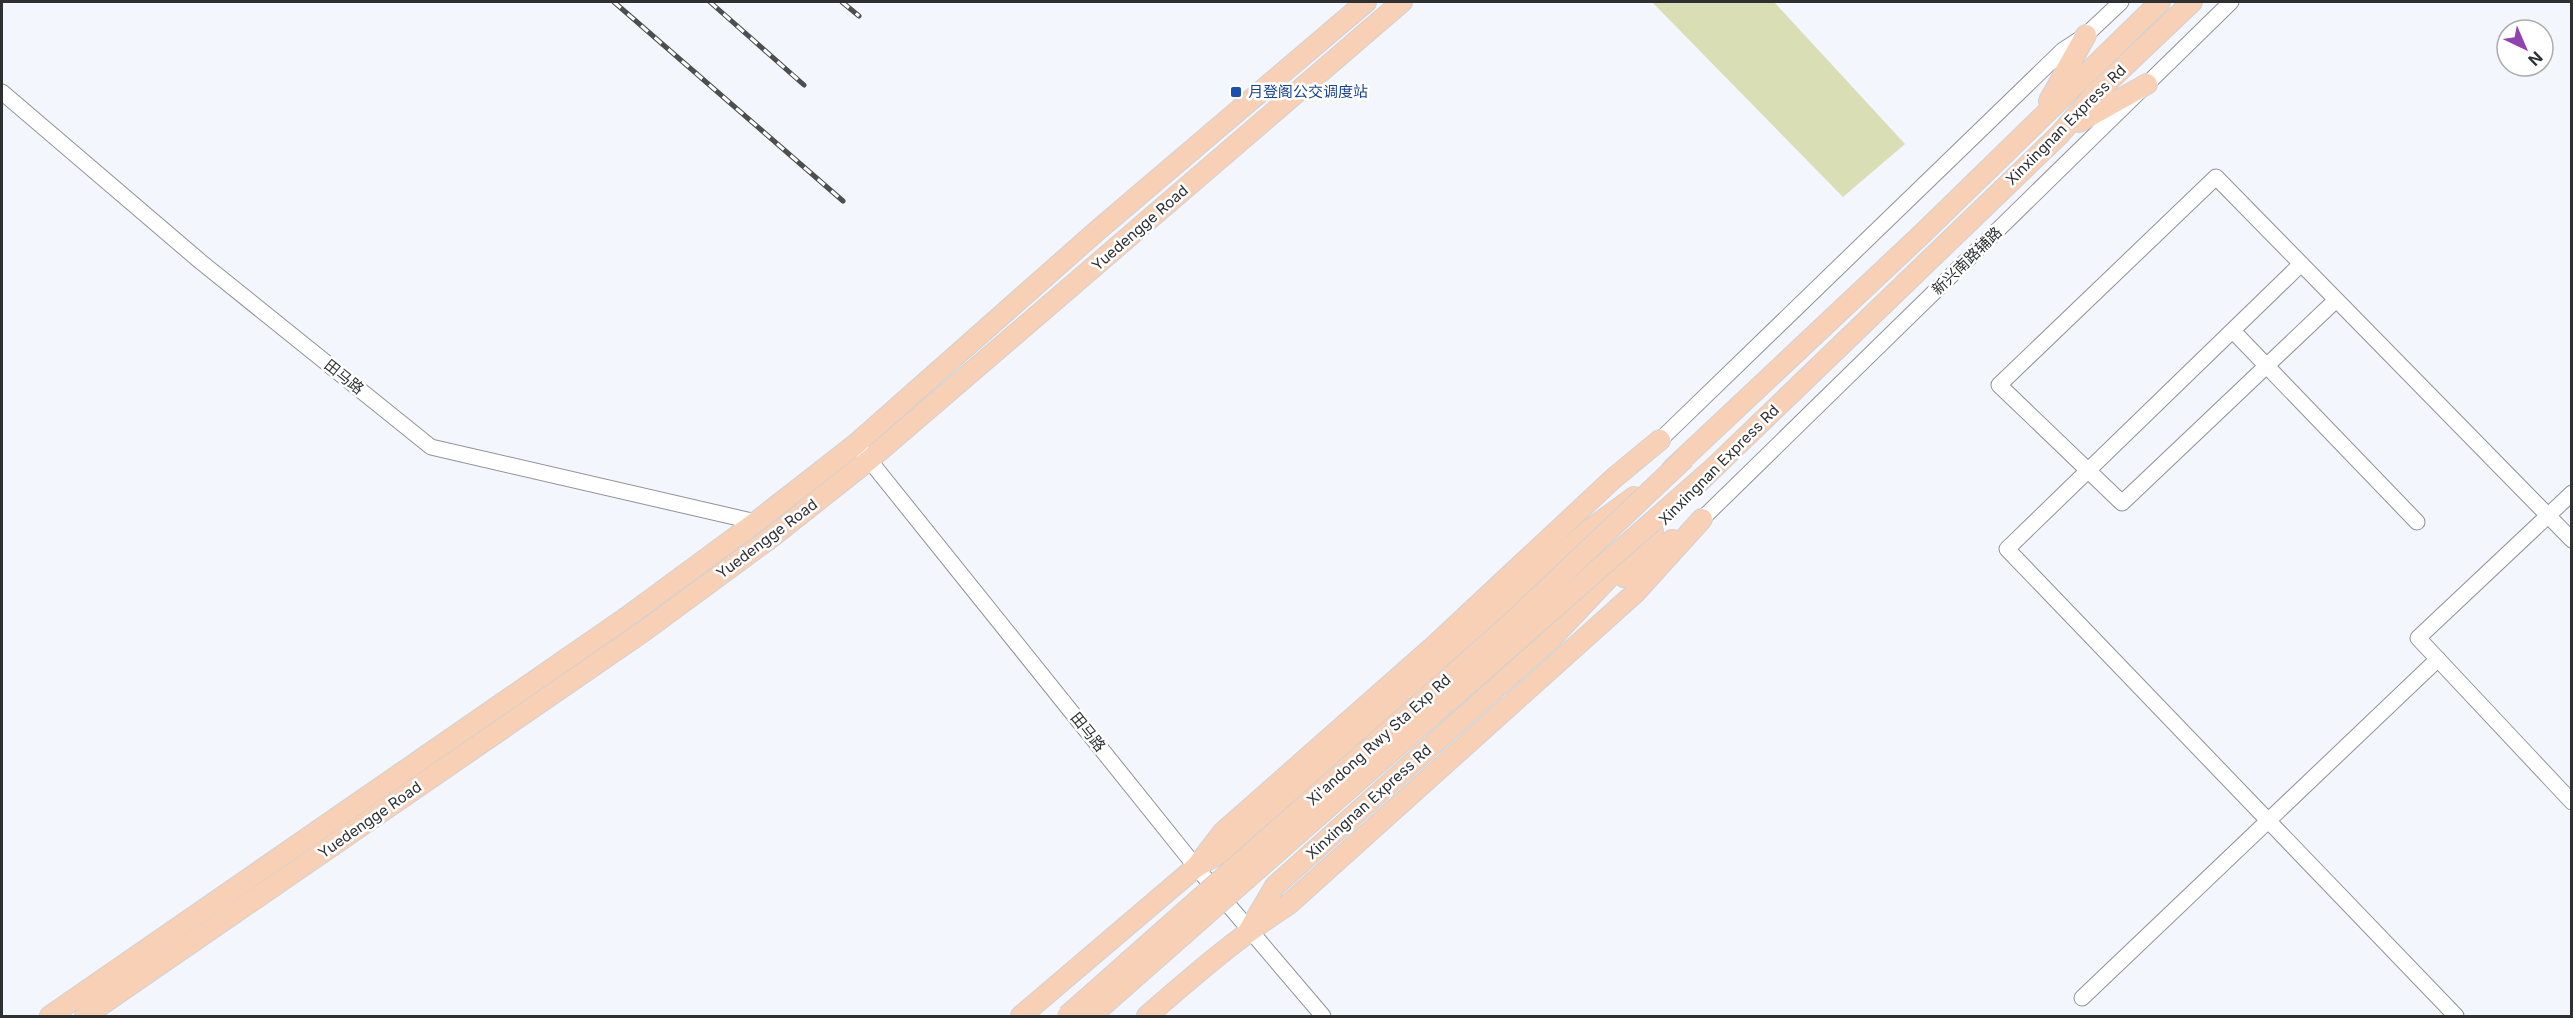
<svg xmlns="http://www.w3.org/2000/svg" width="2573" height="1018" font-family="Inter,'Noto Sans SC',sans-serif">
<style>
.green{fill:#dadeb4}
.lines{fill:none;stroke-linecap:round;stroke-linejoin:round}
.minor-casing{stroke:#909398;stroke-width:17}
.major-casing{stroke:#d1d1d2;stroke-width:22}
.minor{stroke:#fff;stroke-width:15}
.major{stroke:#f8d0b5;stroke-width:20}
.rail-casing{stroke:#4c4e50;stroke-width:5}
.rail{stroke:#fff;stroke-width:3;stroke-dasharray:9;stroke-linecap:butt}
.major-bridge-casing{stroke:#d1d1d2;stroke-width:22;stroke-linecap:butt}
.major-bridge{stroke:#f8d0b5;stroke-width:20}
.transit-dot{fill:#1a4fb4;stroke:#fff;stroke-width:2}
.labels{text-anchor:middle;stroke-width:5;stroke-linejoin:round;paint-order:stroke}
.transit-label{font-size:15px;fill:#164399;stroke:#fff;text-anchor:start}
.street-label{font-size:15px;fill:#2f3032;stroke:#fff}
</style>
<rect width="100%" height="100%" fill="#f3f6fc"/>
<path class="green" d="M1652,2H1774L1905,144L1843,197Z"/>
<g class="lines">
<defs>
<g id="minor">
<path d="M2,92L201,262L431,447L756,522"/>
<path d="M2301,264L2007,549L2456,1016"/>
<path d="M2336,300L2122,503L1999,385L2216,177L2572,540"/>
<path d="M2233,331L2417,522"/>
<path d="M1660,440L2063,50L2086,35L2121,2"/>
<path d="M862,451L1196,867L1323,1016"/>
<path d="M2572,493L2418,638L2572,802"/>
<path d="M1702,519L2231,2"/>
<path d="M2082,998L2438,659"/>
</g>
<g id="major">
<path d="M2049,101L2086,35"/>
<path d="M2079,122L2147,84"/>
<path d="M1672,469L1922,234L2160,2"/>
<path d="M1698,483L2059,135L2094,95L2192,2"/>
<path d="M1624,577L1672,540"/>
<path d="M1196,867L1235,845L1589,530L1634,497"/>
<path d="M1249,930L1275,886L1553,637L1653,531"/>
<path d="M50,1016L627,617L756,522L856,444L1098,230L1366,2"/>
<path d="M85,1016L644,631L769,539L869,460L1402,2"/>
<path d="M1021,1016L1196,867L1223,832L1434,646L1614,478L1660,440"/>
<path d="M1147,1016C1193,976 1238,937 1289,904L1635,593L1702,519"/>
</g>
</defs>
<use href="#minor" class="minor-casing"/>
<use href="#major" class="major-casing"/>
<use href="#minor" class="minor"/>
<use href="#major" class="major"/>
<defs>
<g id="rail">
<path d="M614,2L843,201"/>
<path d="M710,2L804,85"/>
<path d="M842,2L859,16"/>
</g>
</defs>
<use href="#rail" class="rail-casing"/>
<use href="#rail" class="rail"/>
<defs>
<g id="major-bridge">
<path d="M1067,1016L1511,623L1685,458"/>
<path d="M1091,1016L1710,471"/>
</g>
</defs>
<use href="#major-bridge" class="major-bridge-casing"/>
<use href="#major-bridge" class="major-bridge"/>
</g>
<rect class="transit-dot" x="1230" y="86" width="12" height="12" rx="3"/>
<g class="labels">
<g class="transit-label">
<text x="1248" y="97">月登阁公交调度站</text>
</g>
<g class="street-label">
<text transform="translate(2066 125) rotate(-45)" y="5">Xinxingnan Express Rd</text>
<text transform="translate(1140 228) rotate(-41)" y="5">Yuedengge Road</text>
<text transform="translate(1967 261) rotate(-44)" y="5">新兴南路辅路</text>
<text transform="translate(344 377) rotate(39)" y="5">田马路</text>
<text transform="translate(1719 465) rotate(-45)" y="5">Xinxingnan Express Rd</text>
<text transform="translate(767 539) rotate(-37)" y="5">Yuedengge Road</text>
<text transform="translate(1088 732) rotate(51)" y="5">田马路</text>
<text transform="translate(1379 740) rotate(-42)" y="5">Xi'andong Rwy Sta Exp Rd</text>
<text transform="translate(1369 802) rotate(-42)" y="5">Xinxingnan Express Rd</text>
<text transform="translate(370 820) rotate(-35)" y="5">Yuedengge Road</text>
</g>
</g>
<rect width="2573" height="1018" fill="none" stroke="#2f3032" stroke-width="6"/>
<g transform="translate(2525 48) rotate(136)"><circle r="28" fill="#ffffff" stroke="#acacad" stroke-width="1.5"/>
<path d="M0-4.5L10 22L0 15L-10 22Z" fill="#9441b0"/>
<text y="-9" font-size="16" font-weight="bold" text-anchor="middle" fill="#2f3032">N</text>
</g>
</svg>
